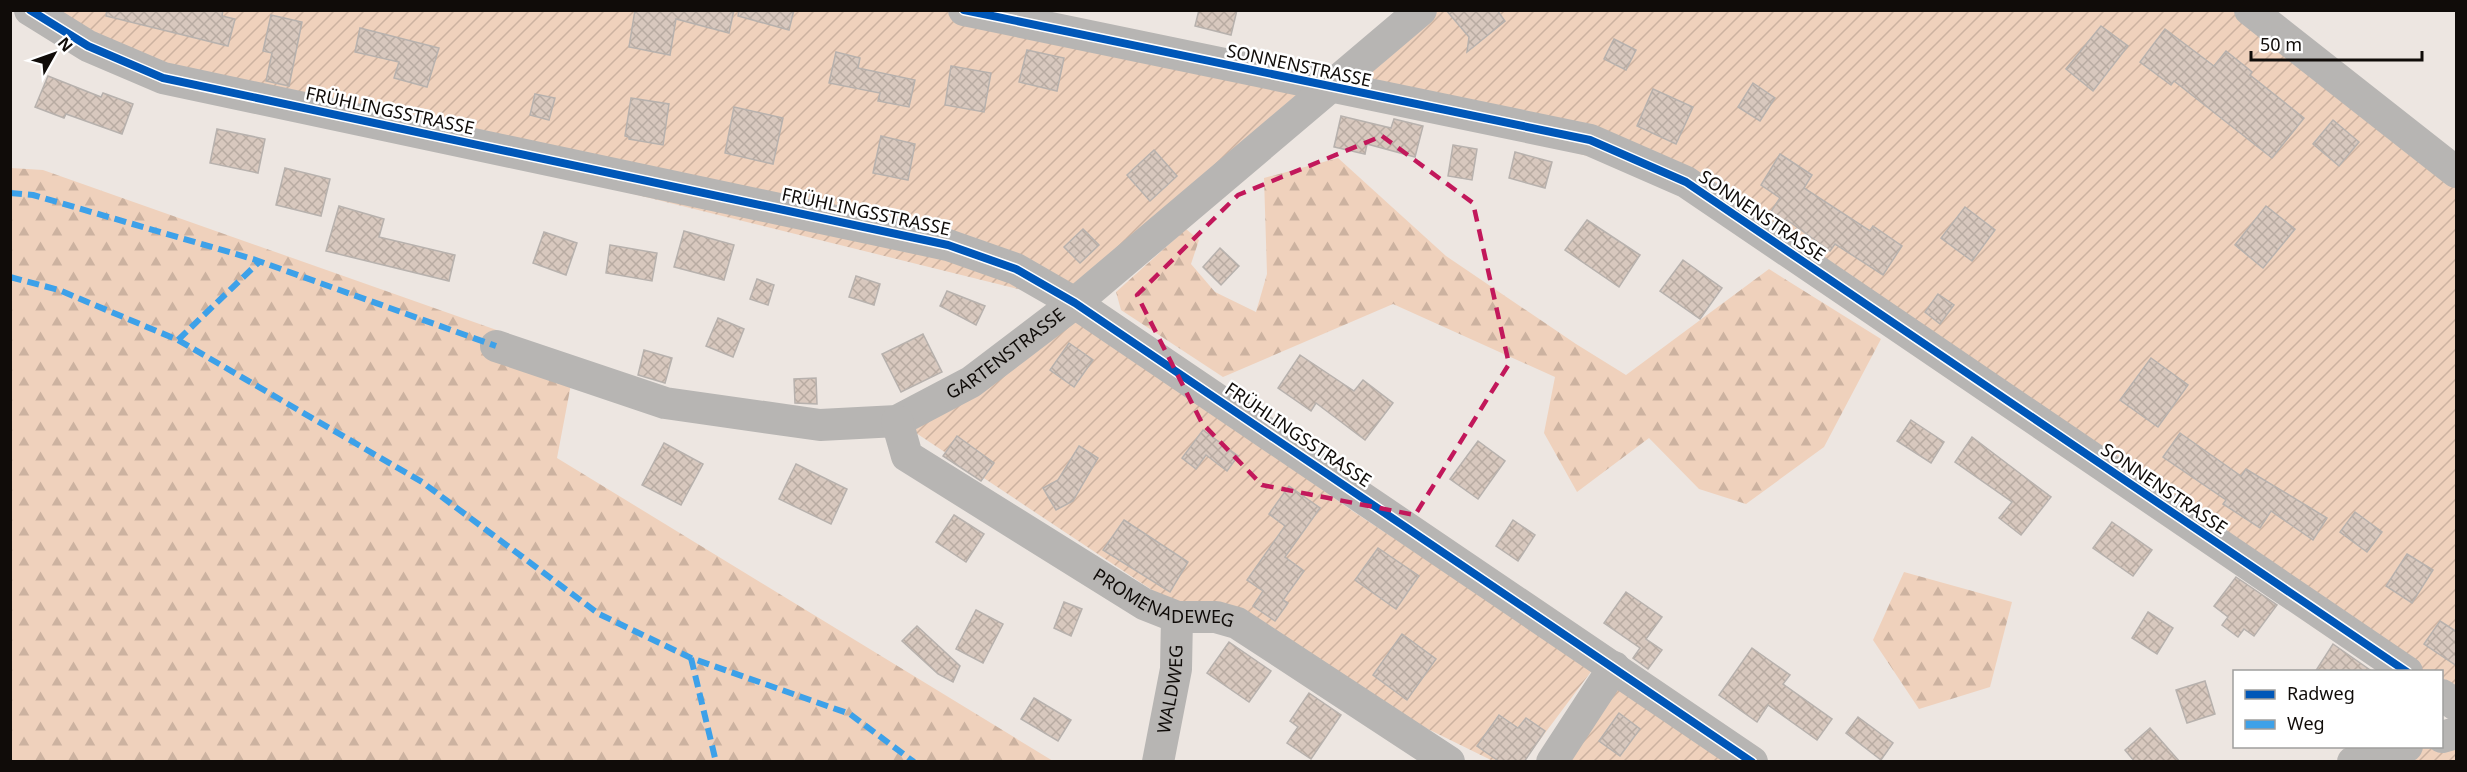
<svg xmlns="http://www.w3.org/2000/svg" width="2467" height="772" font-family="'Noto Sans',sans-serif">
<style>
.forest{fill:url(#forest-firs)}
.garden{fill:url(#garden-furrows)}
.building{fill:url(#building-cross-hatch);stroke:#b7b1ad;stroke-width:1.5}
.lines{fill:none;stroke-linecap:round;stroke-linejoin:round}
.minor{stroke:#b7b5b3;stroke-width:32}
.quiet{stroke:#3da1e9;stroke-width:6;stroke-dasharray:12 6;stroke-linecap:butt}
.cycleway-casing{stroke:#fff;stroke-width:11}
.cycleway{stroke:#0057b8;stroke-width:8}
.marked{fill:none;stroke:#c2185b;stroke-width:4.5;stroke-dasharray:12 8;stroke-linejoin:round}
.labels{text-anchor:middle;stroke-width:5;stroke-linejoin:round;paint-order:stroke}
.street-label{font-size:18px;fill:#100c09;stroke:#fff}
</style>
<defs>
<pattern id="forest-firs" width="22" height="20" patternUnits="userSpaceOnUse" patternTransform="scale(1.5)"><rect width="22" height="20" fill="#efd1bc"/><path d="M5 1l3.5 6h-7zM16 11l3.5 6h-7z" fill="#ccb2a0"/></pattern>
<pattern id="garden-furrows" width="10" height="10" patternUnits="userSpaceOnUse" patternTransform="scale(1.5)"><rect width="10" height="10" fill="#efd1bc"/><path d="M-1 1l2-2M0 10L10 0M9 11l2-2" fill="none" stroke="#ccb2a0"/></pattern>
<pattern id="building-cross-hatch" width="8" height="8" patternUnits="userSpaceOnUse" patternTransform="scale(1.5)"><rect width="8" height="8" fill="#d8c8be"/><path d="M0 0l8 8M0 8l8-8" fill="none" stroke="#b8aba2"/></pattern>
</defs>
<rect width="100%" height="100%" fill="#ede6e1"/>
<g class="forest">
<path d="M1338,158L1446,256L1576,344L1626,375L1769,269L1881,339L1824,447L1746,504L1699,489L1649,438L1577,492L1544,433L1555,377L1393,304L1223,377L1121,310L1116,292L1186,229L1199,240L1191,264L1215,292L1256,312L1267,274L1264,178Z"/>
<path d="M11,168L43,170L576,358L557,458L1053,761L11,762Z"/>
<path d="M1904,572L2012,602L1990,687L1919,709L1873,640Z"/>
</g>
<g class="garden">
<path d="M56,11H964L1330,88L1419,11H2238L2456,179V705L2442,695V672L2407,671L1686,182L1330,88L1075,303L163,78Z"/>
<path d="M1078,318L1351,510L1593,669L1524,761H1493L1173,604L913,431Z"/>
<path d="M1614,667L1752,762H1552Z"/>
<path d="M2456,733V761L2353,762L2407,747L2442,746Z"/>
</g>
<g class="building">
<path d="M107,10H223L222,16L235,19L228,46L106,16Z"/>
<path d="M635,10H734L729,33L676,19L670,55L629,47Z"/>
<path d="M739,10H794L789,30L738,16Z"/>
<path d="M1199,10H1237L1231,35L1195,26Z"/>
<path d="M1446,10H1497L1505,21L1467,52L1469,37Z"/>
<path d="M271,15L302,22L289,86L266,81L272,53L263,51Z"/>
<path d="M2101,26L2128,46L2093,91L2066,69Z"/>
<path d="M360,28L439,48L427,87L394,78L399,62L355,52Z"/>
<path d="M2165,29L2214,66L2226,51L2252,72L2250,75L2304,118L2272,158L2174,81L2171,85L2140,62Z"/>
<path d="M1614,39L1636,50L1626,70L1604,59Z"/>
<path d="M1027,50L1064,58L1057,91L1019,82Z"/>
<path d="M836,52L860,58L858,68L915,80L909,107L878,101L880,93L829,83Z"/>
<path d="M951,66L991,73L984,112L945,105Z"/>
<path d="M48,76L101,97L103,93L133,104L122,134L66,114L64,118L35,107Z"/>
<path d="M1753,83L1775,98L1760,121L1738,107Z"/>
<path d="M1653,89L1693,107L1676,144L1637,126Z"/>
<path d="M535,94L555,98L549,120L530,115Z"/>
<path d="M631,98L669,104L663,145L629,139V137L625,136Z"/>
<path d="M734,107L783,118L773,164L725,153Z"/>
<path d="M1341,116L1391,128L1394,119L1423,126L1415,157L1367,144L1365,154L1334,147Z"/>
<path d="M2333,120L2359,142L2339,166L2313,144Z"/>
<path d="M217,129L265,139L258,173L210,163Z"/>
<path d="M881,136L915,144L908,180L873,173Z"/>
<path d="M1453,145L1477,149L1472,180L1448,176Z"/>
<path d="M1154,150L1177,176L1150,201L1127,175Z"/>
<path d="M1515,152L1552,162L1545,188L1509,178Z"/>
<path d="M1780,154L1812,175L1804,188L1870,231L1873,226L1902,246L1883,275L1835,244L1830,251L1787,220L1783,226L1768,216L1780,198L1761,185Z"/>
<path d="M285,168L330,179L321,216L276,205Z"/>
<path d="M339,206L384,219L379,237L455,255L449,281L326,251Z"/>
<path d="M2266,206L2295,229L2263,268L2235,245Z"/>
<path d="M1965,207L1995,230L1972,261L1941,238Z"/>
<path d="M1587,220L1640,255L1619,287L1565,250Z"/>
<path d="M1083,229L1099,245L1080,263L1064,247Z"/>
<path d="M684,231L734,245L724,280L674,267Z"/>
<path d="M544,232L577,243L566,275L533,263Z"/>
<path d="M610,245L657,253L652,281L606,273Z"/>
<path d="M1220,248L1239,266L1221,285L1203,267Z"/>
<path d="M1683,260L1722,288L1700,319L1660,291Z"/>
<path d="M856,276L880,284L874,305L849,297Z"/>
<path d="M757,279L774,285L768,305L750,299Z"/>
<path d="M947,291L985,306L976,325L940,306Z"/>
<path d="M1938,294L1954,305L1940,324L1925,312Z"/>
<path d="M718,318L744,329L733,357L706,346Z"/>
<path d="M923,334L942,372L901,392L882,354Z"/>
<path d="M1069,343L1093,360L1074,387L1050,370Z"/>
<path d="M644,350L672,358L665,383L638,375Z"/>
<path d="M1300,355L1354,391L1363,380L1393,403L1365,440L1316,403L1311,411L1278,388Z"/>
<path d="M2151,358L2188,385L2158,427L2120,400Z"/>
<path d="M816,378L817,404L795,403L794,379Z"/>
<path d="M1911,420L1944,442L1931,463L1897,441Z"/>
<path d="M1203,430L1238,456L1227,471L1206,455L1196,469L1182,458Z"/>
<path d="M2180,433L2241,476L2246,469L2327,518L2313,540L2271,511L2260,528L2223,504L2226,500L2163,457Z"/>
<path d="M957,436L994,463L981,481L943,456Z"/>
<path d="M1972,437L2051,497L2021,535L1999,518L2012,502L1955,462Z"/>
<path d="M1478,441L1505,461L1478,499L1450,479Z"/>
<path d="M664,443L703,464L681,505L642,485Z"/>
<path d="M1079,446L1098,458L1073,501L1056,510L1043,488L1058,480Z"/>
<path d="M796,464L847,489L831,524L779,499Z"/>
<path d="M1289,486L1320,508L1285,557L1304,571L1283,600L1288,603L1275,621L1253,606L1263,591L1247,580L1285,526L1269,514Z"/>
<path d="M2355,512L2382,532L2367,552L2340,532Z"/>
<path d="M954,515L984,534L966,562L936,542Z"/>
<path d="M1124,520L1188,562L1170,592L1103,550Z"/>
<path d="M1513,520L1535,535L1518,561L1496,546Z"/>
<path d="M2112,522L2152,550L2133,576L2093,548Z"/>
<path d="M1378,548L1419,576L1396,609L1355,580Z"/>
<path d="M2407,554L2433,570L2412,603L2386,586Z"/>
<path d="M2236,577L2277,605L2254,636L2244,629L2238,637L2222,625L2228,617L2214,606Z"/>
<path d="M1626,592L1662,617L1646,639L1662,650L1648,669L1633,658L1640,648L1604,623Z"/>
<path d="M1064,602L1082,609L1071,636L1054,628Z"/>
<path d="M976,610L1003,624L983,663L956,649Z"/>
<path d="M2148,612L2173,628L2157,654L2132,638Z"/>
<path d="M2440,621L2457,632V666L2424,644Z"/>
<path d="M917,626L960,666L953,682L938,674L902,641Z"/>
<path d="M1402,634L1436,659L1407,700L1373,675Z"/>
<path d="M1229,642L1271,671L1249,702L1207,673Z"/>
<path d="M2333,644L2373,672H2315Z"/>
<path d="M1752,648L1790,675L1783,684L1832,719L1817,740L1768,705L1757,722L1719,695Z"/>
<path d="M2205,681L2215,714L2187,723L2176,690Z"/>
<path d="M1309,693L1341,715L1311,759L1287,743L1298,727L1290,721Z"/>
<path d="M1034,698L1071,720L1058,741L1021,719Z"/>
<path d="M1619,713L1640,729L1620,756L1599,741Z"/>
<path d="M1499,715L1518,728L1526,718L1545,731L1524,762H1500L1477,746Z"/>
<path d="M1858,717L1893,743L1881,760L1846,733Z"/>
<path d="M2150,728L2180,762H2135L2125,750Z"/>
</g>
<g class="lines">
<g class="minor">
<path d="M30,10L88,46L163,78L948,245L1016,269L1075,303L1752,762"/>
<path d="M964,10L1590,140L1686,182L2407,672"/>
<path d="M2250,10L2456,172"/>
<path id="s1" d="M496,346L665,403L820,425L897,421L971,382L1075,303L1421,10"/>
<path id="s2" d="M897,421L907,456L1144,604L1177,617H1216L1237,623L1449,762"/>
<path d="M2442,695L2456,705"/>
<path d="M2442,737L2456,733"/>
<path id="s3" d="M1158,762L1176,669L1177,617"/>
<path d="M1552,762L1614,667"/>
<path d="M2353,762L2407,746"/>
</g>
<g class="quiet">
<path d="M10,193L33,195L253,259L496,346"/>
<path d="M10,277L59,290L178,340L422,482L599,614L691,658L850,714L914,762"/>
<path d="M178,340L259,262"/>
<path d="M691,658L716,762"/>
</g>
<defs>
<g id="cycleway">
<path d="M30,10L88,46L163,78L948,245L1016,269L1075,303L1752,762"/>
<path d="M964,10L1590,140L1686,182L2407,672"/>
</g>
</defs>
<use href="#cycleway" class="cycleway-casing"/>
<use href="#cycleway" class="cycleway"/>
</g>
<path class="marked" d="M1382,136L1473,203L1509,364L1415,515L1262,485L1202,423L1137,295L1238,195Z"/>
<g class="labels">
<g class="street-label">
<text transform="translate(1299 66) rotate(12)" y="6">SONNENSTRASSE</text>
<text transform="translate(390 111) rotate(12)" y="6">FRÜHLINGSSTRASSE</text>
<text transform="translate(866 212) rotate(12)" y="6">FRÜHLINGSSTRASSE</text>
<text transform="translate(1762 216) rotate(34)" y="6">SONNENSTRASSE</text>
<text dy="6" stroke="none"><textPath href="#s1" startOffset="540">GARTENSTRASSE</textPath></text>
<text transform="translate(1298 435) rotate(34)" y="6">FRÜHLINGSSTRASSE</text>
<text transform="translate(2164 489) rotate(34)" y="6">SONNENSTRASSE</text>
<text dy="6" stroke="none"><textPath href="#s2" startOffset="333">PROMENADEWEG</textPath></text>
<text dy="6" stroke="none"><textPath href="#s3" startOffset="74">WALDWEG</textPath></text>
</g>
</g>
<rect width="2467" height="772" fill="none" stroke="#100c09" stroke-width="24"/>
<rect x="2233" y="670" width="210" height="78" fill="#ffffff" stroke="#9f9e9d" stroke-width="1.5"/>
<rect x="2245" y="690" width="30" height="9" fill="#0057b8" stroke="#9f9e9d" stroke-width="1.5"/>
<text x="2287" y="700" font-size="18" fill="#100c09">Radweg</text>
<rect x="2245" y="720" width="30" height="9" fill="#3da1e9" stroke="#9f9e9d" stroke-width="1.5"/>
<text x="2287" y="730" font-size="18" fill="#100c09">Weg</text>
<g transform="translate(54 54) rotate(50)" stroke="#ffffff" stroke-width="4.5" paint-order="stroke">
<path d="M0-4.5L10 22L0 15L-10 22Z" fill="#100c09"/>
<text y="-9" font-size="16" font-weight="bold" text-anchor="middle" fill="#100c09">N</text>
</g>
<path d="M2251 51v9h171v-9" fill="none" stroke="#100c09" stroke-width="3"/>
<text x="2260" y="51" font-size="18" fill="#100c09" stroke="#ffffff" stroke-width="4.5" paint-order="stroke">50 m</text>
</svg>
